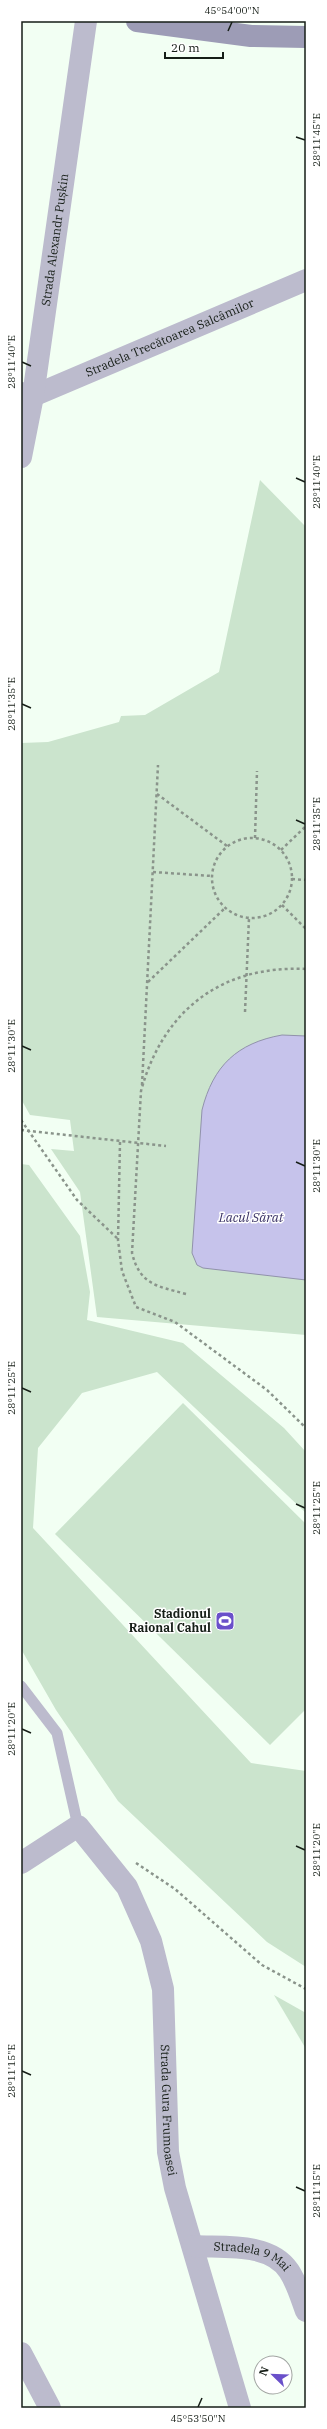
<svg xmlns="http://www.w3.org/2000/svg" width="327" height="2429" font-family="'IBM Plex Serif',serif">
<style>
.green{fill:#cbe4cd}
.water{fill:#c6c3eb;stroke:#9192ab}
.lines{fill:none;stroke-linecap:round;stroke-linejoin:round}
.path{stroke:#8a948b;stroke-width:2.5;stroke-dasharray:3 3;stroke-linecap:butt}
.service{stroke:#bcbbcd;stroke-width:11}
.minor{stroke:#bcbbcd;stroke-width:22}
.secondary{stroke:#9d9cb6;stroke-width:22}
.ticks{fill:none;stroke:#161e17;stroke-width:1.5}
.labels{text-anchor:middle;stroke-width:3;stroke-linejoin:round;paint-order:stroke}
.street-label{font-size:12px;fill:#161e17;stroke:#fff}
.poi-label{font-size:12px;font-weight:bold;fill:#161e17;stroke:#fff;text-anchor:end}
.water-label{font-size:13px;font-style:italic;fill:#3b3366;stroke:#fff}
.neatline{fill:none;stroke:#161e17;stroke-width:1.5}
.ticks-label{font-size:10px;text-anchor:middle;fill:#161e17}
</style>
<rect width="100%" height="100%" fill="#f2fff3"/>
<g class="green">
<path d="M260,480L306,527V1335L97,1317L80,1192L51,1149L74,1151L70,1120L30,1115L21,1099V743L48,742L119,722L121,716L145,715L219,672Z"/>
<path d="M21,1164L29,1165L80,1236L90,1292L87,1320L183,1343L284,1428L306,1452V1513L157,1372L82,1393L38,1448L33,1528L251,1763L306,1771V1967L267,1942L118,1801L56,1710L21,1649Z"/>
<path d="M183,1403L306,1524V1709L270,1745L55,1534Z"/>
<path d="M274,1995L306,2013V2049Z"/>
</g>
<path class="water" d="M282,1035L306,1036V1280L203,1268L197,1265L192,1253L202,1110C213,1066 237,1043 282,1035Z"/>
<g class="lines">
<g class="path">
<path d="M157,794L227,846"/>
<path d="M255,838L257,771"/>
<circle cx="252" cy="878" r="40"/>
<path d="M281,850L306,826"/>
<path d="M153,872L212,876"/>
<path d="M292,879L306,880"/>
<path d="M282,905L306,929"/>
<path d="M148,982L225,908"/>
<path d="M245,1012L249,918"/>
<path d="M142,1085L158,765"/>
<path d="M21,1120L77,1200L118,1239"/>
<path d="M21,1130L166,1146"/>
<path d="M120,1142L118,1240L122,1271L136,1307L175,1322L267,1390L306,1428"/>
<path d="M186,1294C157,1286 140,1285 132,1253L141,1091C163,1010 222,965 306,969"/>
<path d="M136,1863L175,1889L262,1965L306,1989"/>
</g>
<path class="service" d="M21,1686L57,1733L78,1826"/>
<g class="minor">
<path id="s1" d="M21,393L33,396L306,280"/>
<path id="s2" d="M21,457L33,396L86,21"/>
<path id="s3" d="M21,1863L78,1826L127,1887L151,1941L163,1989L168,2152L175,2188L240,2408"/>
<path id="s4" d="M193,2246C224,2248 270,2242 289,2271C297,2283 301,2298 306,2311"/>
<path d="M21,2353L50,2408"/>
</g>
<path class="secondary" d="M137,21L251,36L306,37"/>
</g>
<path class="ticks" d="M228,31L232,22M296,137L305,140M22,362L31,366M296,478L305,482M22,704L31,708M296,820L305,824M22,1046L31,1050M296,1162L305,1166M22,1388L31,1392M296,1504L305,1508M22,1729L31,1733M296,1846L305,1850M22,2071L31,2075M296,2187L305,2191M198,2407L202,2398"/>
<defs>
<symbol id="stadium-square" viewBox="-11 -11 22 22"><rect x="-9" y="-9" width="18" height="18" rx="4" fill="#6a50ca" stroke="#fff"/><path d="M0-5a6.5 5 0 1 0 0 10a6.5 5 0 1 0 0-10ZM-3.5-1.8h7v3.6h-7Z" fill="#fff"/></symbol>
</defs>
<g fill-rule="evenodd">
<use href="#stadium-square" x="214" y="1610" width="22" height="22"/>
</g>
<g class="labels">
<g class="street-label">
<text dy="4" stroke="none"><textPath href="#s2" startOffset="220">Strada Alexandr Pușkin</textPath></text>
<text dy="4" stroke="none"><textPath href="#s1" startOffset="161">Stradela Trecătoarea Salcâmilor</textPath></text>
<text dy="4" stroke="none"><textPath href="#s3" startOffset="376">Strada Gura Frumoasei</textPath></text>
<text dy="4" stroke="none"><textPath href="#s4" startOffset="61">Stradela 9 Mai</textPath></text>
</g>
<g class="poi-label">
<text x="211" y="1618">Stadionul<tspan x="211" dy="14">Raional Cahul</tspan></text>
</g>
<g class="water-label">
<text x="251" y="1222">Lacul Sărat</text>
</g>
</g>
<rect width="327" height="2429" fill="none" stroke="#ffffff" stroke-width="44"/>
<g transform="translate(273 2375) rotate(293)"><circle r="19" fill="#ffffff" stroke="#a2a5a2"/>
<path d="M0-3L7 15L0 10L-7 15Z" fill="#6a50ca"/>
<text y="-6" font-size="11" font-weight="bold" text-anchor="middle" fill="#161e17">N</text>
</g>
<path d="M165 52v6h58v-6" fill="none" stroke="#161e17" stroke-width="2"/>
<text x="171" y="52" font-size="12" fill="#161e17" stroke="#ffffff" stroke-width="3" paint-order="stroke">20 m</text>
<rect x="22" y="22" width="283" height="2385" class="neatline"/>
<g class="ticks-label">
<text x="232" y="14">45°54'00"N</text>
<text transform="translate(316 140) rotate(-90)" y="4">28°11'45"E</text>
<text transform="translate(11 362) rotate(-90)" y="4">28°11'40"E</text>
<text transform="translate(316 482) rotate(-90)" y="4">28°11'40"E</text>
<text transform="translate(11 704) rotate(-90)" y="4">28°11'35"E</text>
<text transform="translate(316 824) rotate(-90)" y="4">28°11'35"E</text>
<text transform="translate(11 1046) rotate(-90)" y="4">28°11'30"E</text>
<text transform="translate(316 1166) rotate(-90)" y="4">28°11'30"E</text>
<text transform="translate(11 1388) rotate(-90)" y="4">28°11'25"E</text>
<text transform="translate(316 1508) rotate(-90)" y="4">28°11'25"E</text>
<text transform="translate(11 1729) rotate(-90)" y="4">28°11'20"E</text>
<text transform="translate(316 1850) rotate(-90)" y="4">28°11'20"E</text>
<text transform="translate(11 2071) rotate(-90)" y="4">28°11'15"E</text>
<text transform="translate(316 2191) rotate(-90)" y="4">28°11'15"E</text>
<text x="198" y="2422">45°53'50"N</text>
</g>
</svg>
